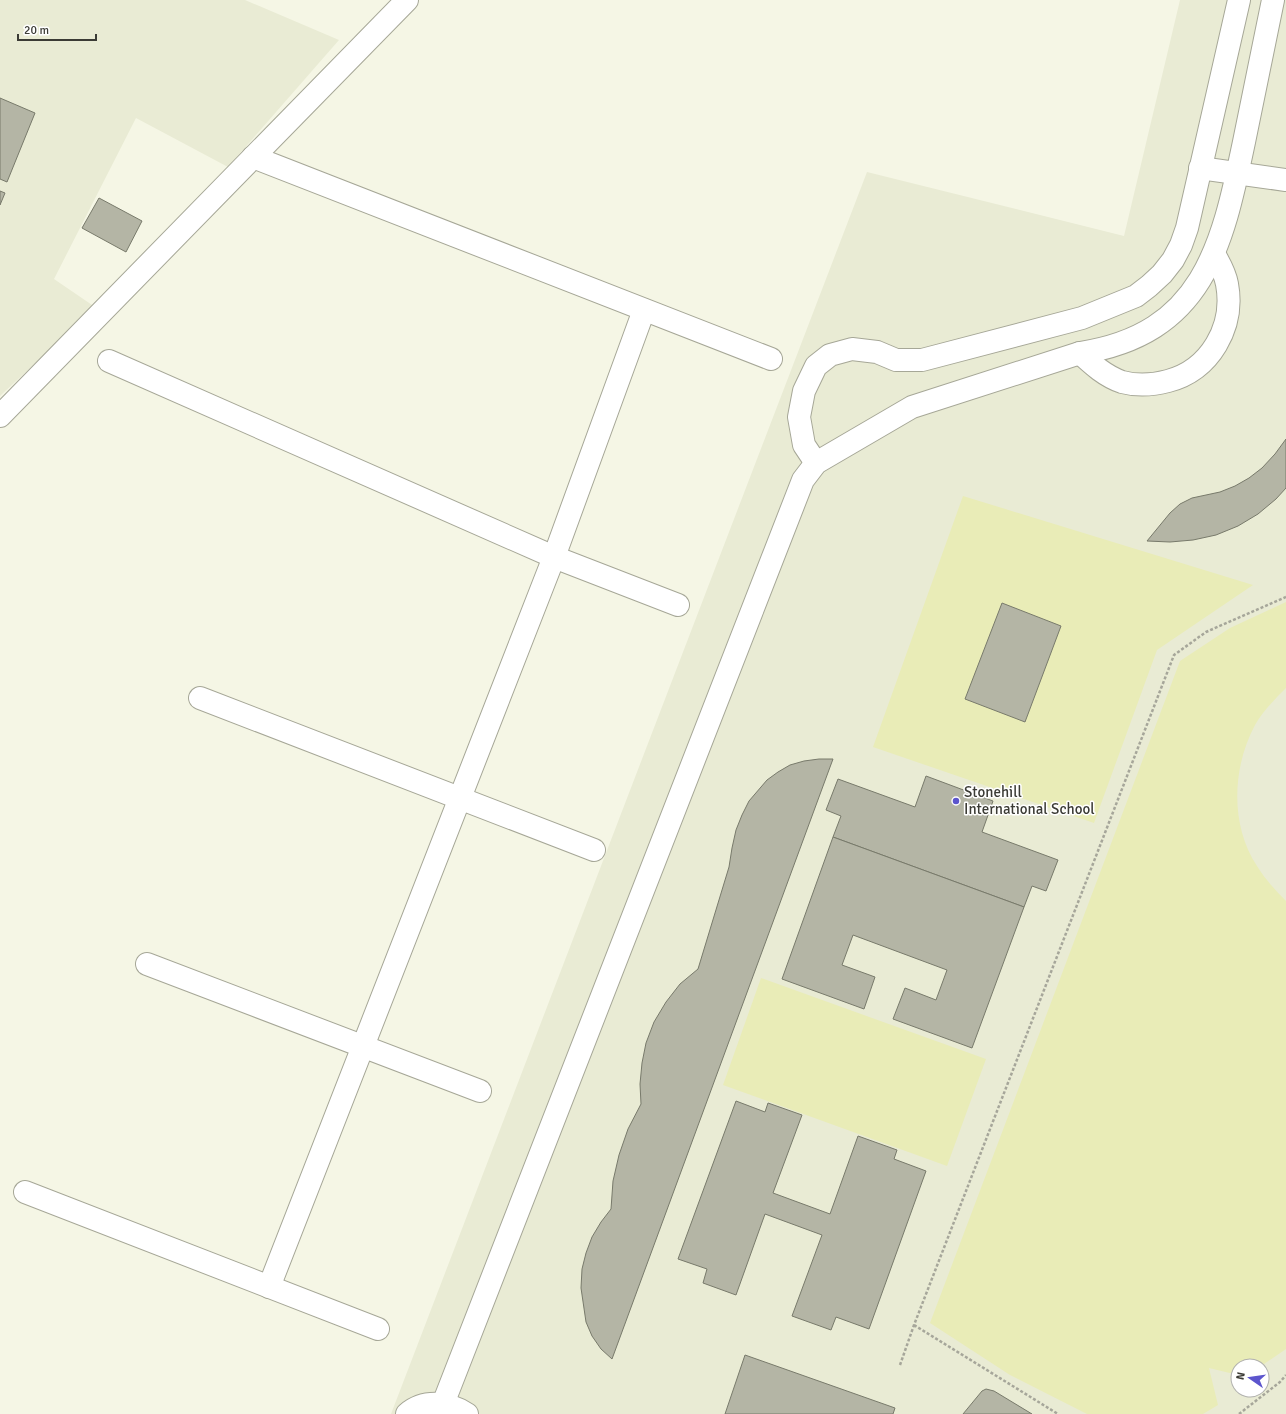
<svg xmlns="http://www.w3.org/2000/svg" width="1286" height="1414" font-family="Signika,sans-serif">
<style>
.built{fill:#e9ebd4;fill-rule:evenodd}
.green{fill:#e9ecb7}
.building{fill:#b4b5a5;stroke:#787a6b}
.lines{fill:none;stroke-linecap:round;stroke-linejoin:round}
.minor-casing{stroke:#a6a797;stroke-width:24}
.path{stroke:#a6a69a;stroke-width:2.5;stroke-dasharray:3 2;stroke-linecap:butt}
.minor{stroke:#fff;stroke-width:22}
.poi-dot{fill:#5c55cd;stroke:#fff;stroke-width:1.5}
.labels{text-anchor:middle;stroke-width:3;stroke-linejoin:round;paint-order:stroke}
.poi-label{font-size:15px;fill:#3b3b35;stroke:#fff;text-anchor:start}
</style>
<rect width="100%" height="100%" fill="#f5f6e5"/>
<g class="built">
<path d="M0,0H245L339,40L228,167L136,118L54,279L95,307L0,396Z"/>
<path d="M1180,0H1286V1414H391L867,172L1124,236ZM1238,1366H1262V1390H1238Z"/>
</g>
<g class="green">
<path d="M963,496L1253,585L1157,650L1094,823L873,747Z"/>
<path d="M1286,602V688C1275,699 1263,711 1255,725C1232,768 1230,825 1257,866C1265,879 1275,890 1286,901V1349L1261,1366H1238V1375L1209,1368L1218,1405L1203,1414H1087L1010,1375L930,1323L1180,661L1230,628Z"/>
<path d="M761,978L986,1059L947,1166L723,1085Z"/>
</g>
<g class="building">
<path d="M0,98L35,113L7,182L0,179Z"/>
<path d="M0,191L5,193L0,205Z"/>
<path d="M99,198L142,221L126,252L82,228Z"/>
<path d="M1286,439V488L1276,499L1258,514L1238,526L1216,535L1193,540L1170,542L1147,541L1170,513L1180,504L1192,498L1220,492L1235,486L1249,478L1262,468L1275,454Z"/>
<path d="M1002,603L1061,626L1025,722L965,699Z"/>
<path d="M819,759H833L612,1359L601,1349L592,1336L586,1322L581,1288L582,1269L586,1253L592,1237L601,1222L611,1209L613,1181L619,1155L628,1129L641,1104L640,1084L642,1063L646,1043L654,1022L666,1002L680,984L698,969L729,867L732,848L736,830L742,815L749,801L767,780L778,772L790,765L804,761Z"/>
<path d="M926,776L993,801L982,832L1058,860L1046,891L1032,886L1024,907L833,837L841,816L826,810L838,779L915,807Z"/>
<path d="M833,837L1024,907L972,1048L893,1019L905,988L936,1000L947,970L853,935L842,965L875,977L864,1009L782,979Z"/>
<path d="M736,1101L765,1112L768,1103L802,1115L773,1193L830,1214L858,1136L897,1150L894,1159L926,1171L869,1329L836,1317L831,1330L792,1316L822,1235L765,1214L736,1295L703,1283L707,1269L678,1259Z"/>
<path d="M745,1355L895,1408L893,1414H725Z"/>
<path d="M986,1389L994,1391L1032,1414H963L982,1391Z"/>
</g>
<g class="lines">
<defs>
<g id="minor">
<path d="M253,157L771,359"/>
<path d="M1200,168L1286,180"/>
<path d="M1080,353C1093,365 1105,376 1122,382C1137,386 1153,385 1168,381C1210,370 1235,327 1227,284C1225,273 1220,264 1214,254"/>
<path d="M109,361L554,557L678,605"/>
<path d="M0,416L407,0"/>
<path d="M816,463L804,445L799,417L804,391L816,366L830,355L852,349L877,352L896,360H922L1082,318L1136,296L1149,286L1162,274L1173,260L1181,245L1187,228L1239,0"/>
<path d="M200,698L594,850"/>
<path d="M147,964L480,1091"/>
<path d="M25,1192L378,1329"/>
<path d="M269,1287L554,557L644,310"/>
<path d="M443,1404L803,480L816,463L912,407L1080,353C1203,334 1222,247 1244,142C1254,95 1263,47 1273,0"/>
<path d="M407,1414C424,1399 450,1402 467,1414"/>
</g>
</defs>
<use href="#minor" class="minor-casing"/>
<g class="path">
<path d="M914,1325L1058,1414"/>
<path d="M900,1365L914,1325L1174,655L1206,632L1286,597"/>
<path d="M1239,1414L1280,1382L1286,1375"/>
</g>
<use href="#minor" class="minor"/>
</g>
<circle class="poi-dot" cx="956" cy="801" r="4"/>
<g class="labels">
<g class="poi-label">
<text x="964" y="797">Stonehill<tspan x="964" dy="17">International School</tspan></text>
</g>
</g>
<g transform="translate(1250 1378) rotate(283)"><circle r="19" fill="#ffffff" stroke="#b1b1ae"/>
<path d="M0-3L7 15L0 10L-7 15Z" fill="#5c55cd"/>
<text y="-6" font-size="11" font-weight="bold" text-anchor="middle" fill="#3b3b35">N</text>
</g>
<path d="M18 34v6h78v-6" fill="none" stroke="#3b3b35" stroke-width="2"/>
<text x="24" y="34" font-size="12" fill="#3b3b35" stroke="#ffffff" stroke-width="3" paint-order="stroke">20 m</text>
</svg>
